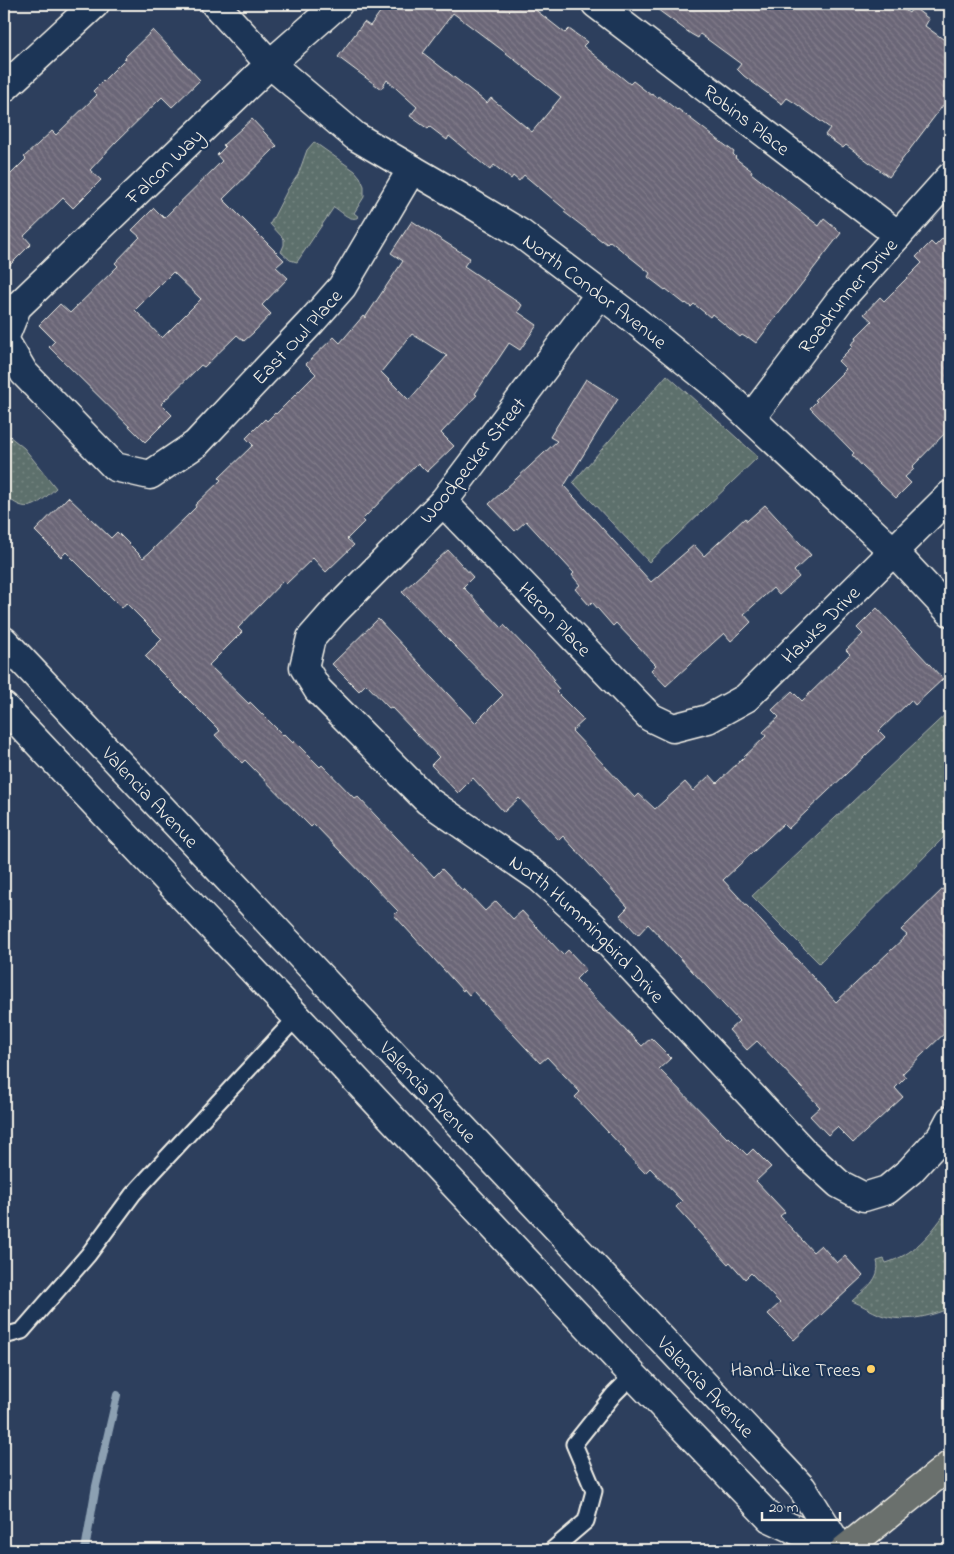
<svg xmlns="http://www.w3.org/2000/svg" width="954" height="1554" font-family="'Indie Flower',sans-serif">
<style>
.green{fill:url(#green-dots);stroke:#a8b0aa}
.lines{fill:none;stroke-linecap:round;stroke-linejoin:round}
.stream{stroke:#8ca0b2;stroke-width:8}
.building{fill:url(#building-back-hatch);stroke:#f4f1e8;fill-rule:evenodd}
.lane-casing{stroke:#f4f1e8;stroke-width:19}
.street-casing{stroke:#f4f1e8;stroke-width:31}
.secondary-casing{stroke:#f4f1e8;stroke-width:31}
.primary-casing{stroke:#f4f1e8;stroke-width:31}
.lane{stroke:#1d3557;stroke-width:15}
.street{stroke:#1d3557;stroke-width:28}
.secondary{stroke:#1d3557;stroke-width:28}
.primary{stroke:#6a706d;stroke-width:28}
.poi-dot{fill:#ffd166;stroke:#1d3557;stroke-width:2}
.labels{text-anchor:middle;stroke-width:4.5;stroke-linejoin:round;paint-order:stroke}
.street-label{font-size:20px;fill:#f4f1e8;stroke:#1d3557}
.poi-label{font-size:20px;fill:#f4f1e8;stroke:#1d3557;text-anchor:end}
</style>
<defs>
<pattern id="green-dots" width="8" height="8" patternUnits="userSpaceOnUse" patternTransform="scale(1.25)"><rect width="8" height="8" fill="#5d706c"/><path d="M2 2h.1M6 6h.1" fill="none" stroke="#758581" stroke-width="1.8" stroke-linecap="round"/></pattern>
<pattern id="building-back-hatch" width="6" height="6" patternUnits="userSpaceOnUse" patternTransform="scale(1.25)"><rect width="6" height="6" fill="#6b6677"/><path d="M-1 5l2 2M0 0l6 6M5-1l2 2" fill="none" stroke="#817c8a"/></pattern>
</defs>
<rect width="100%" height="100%" fill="#2d3f5d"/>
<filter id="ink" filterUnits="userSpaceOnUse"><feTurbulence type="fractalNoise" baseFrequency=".02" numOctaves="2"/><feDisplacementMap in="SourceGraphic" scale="10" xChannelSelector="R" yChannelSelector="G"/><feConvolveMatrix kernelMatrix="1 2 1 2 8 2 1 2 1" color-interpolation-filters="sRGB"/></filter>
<g filter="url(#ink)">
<g class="green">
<path d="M314,142L355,171L360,177L364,186V197L354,213L359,217C350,222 342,212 334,207L297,262L290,260L281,252L284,245V239L270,224L288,189L298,175L307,150Z"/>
<path d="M667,375L758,457L649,562L573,482Z"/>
<path d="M4,432L24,448L56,488C36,506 27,516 4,494Z"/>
<path d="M950,710V831L819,963L752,896Z"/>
<path d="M946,1212L950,1216V1308C929,1317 903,1323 881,1315C871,1311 862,1305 852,1301C864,1290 882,1279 877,1261L884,1259L886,1263C913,1255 930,1235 946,1212Z"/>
</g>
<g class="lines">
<path class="stream" d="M85,1550L96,1486L117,1395"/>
</g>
<g class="building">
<path d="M386,4H528L565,33L569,29L587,42L583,46L630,84L633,81L651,95L652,94L658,98L659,96L677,110L678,109L734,152L733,154L736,157L735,158L752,171L751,173L819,226L824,219L841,233L756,343L748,337L747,338L742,335L740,337L712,314L710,317L694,304L691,307L686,303L685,304L666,289L665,290L648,277L650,273L610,241L607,244L602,240V241L564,212L566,210L524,175L519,181L513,176L511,179L494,165L490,170L449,136L447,140L430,127L428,129L410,116L417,107L387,80L381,89L338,57L364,22L370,26ZM453,13L510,56L561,97L532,132L491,98L487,103L423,53Z"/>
<path d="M650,4H896L909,13L913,7L929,19L925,26L950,44V96L889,177L846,145L843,148L825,135L830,128L795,103L787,98L782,104L744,76L737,69L741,64L700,34L698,38L691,34Z"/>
<path d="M153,30L200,80L172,107L162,97L115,143L90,170L101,180L73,208L63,198L24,236L31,244L4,271V181L26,159L24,157L52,131L56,135L97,95L93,91L126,58L125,57Z"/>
<path d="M252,119L277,146L223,199L284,260L276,267L288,278L262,305L271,314L253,333L244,341L237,335L204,367L201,365L161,404L172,415L145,442L49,347L55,341L39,325L60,304L70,313L118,266L115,263L140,237L132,230L154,208L164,218L222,161L217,155L225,147L223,145ZM173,272L201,299L162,338L135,310Z"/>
<path d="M412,221L470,258L464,266L522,305L518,312L537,325L520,350L509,343L475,394L477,395L441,433L454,446L427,472L418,463L362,520L364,522L347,539L354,545L326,572L313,558L286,584L283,581L238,628L242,632L209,665L249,704L250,702L283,735L284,734L293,743L294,741L320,767L322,765L355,799L358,797L434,877L442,869L463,891L464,889L485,911L496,901L513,919L522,911L563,955L568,950L586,969L576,979L642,1046L651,1038L671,1058L659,1069L727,1138L729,1137L747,1155L753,1149L771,1167L756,1181L785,1212L780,1216L813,1252L821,1245L837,1263L845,1256L863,1276L794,1340L768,1314L780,1303L751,1273L745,1279L730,1262L728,1264L676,1207L682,1201L650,1168L645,1173L625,1152L626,1151L575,1097L580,1092L547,1057L540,1063L473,991L469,995L464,989L463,991L394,915L398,911L314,824L311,827L245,760L242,763L215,735L220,731L145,656L162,639L126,603L122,608L66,552L61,557L35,531L68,497L111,538L117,532L143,558L149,553L189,514L196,507L195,505L221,480L219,478L253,445L246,438L265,419L267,421L275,413L276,414L316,374L306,364L334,337L340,343L363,316L365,318L403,261L391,253ZM412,334L447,356L409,400L381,372Z"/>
<path d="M950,231V428L912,467L914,469L905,477L911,483L896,498L863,467L852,455L854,453L810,408L817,401L815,400L846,369L838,361L853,346L851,344L856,340L855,338L872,321L864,314L880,297L884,301L922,263L916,257L931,242L935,246Z"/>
<path d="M586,379L618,399L564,486L651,582L694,545L704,556L745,518L747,521L765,505L811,555L794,571L799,577L779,595L773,588L744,614L751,622L739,634L731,641L724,633L666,686L651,670L656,665L616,623L613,626L592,602L589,605L575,589L580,585L572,575L574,573L526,521L515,531L489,504L557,441L550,437Z"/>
<path d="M448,550L473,577L463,587L502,628L504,625L548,671L554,679L552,681L559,689L556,692L584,720L572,731L635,798L639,794L655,809L685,782L693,791L710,775L717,783L766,736L763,732L779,717L772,710L792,691L802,701L850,654L846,650L863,634L857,628L877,608L943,679L915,705L911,700L879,731L885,737L788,829L783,824L723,880L836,1002L907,935L901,930L950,882V1028L902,1074L906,1077L895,1088L903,1097L853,1143L837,1127L828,1135L810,1116L820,1107L757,1041L747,1050L729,1030L739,1021L648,924L638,935L620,915L628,907L563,836L559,840L519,798L504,812L473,778L458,793L431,765L439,757L391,707L389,708L366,684L359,691L332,664L378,619L475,723L503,695L402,592Z"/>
</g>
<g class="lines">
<defs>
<g id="lane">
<path d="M4,1336L22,1331L88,1255L133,1194L297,1017"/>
<path d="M552,1550L586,1521L594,1491L574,1444L614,1394L633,1375"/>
</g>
<g id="street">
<path id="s1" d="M215,4L270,64L355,136L460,197L520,233L631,317L714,384L894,552L950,612"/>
<path id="s2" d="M338,4L270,64L17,307L4,339L24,373L115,467L150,475L196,444L312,321L342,287L412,169"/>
<path id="s3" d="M596,4L898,235"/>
<path id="s4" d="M600,294L443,502L333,613L311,638L304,667L318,690L428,801L540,878L593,926L804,1152L839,1184L864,1197L887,1190L910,1171L941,1137L950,1120"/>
<path id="s5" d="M751,418L840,300L950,177"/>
<path id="s6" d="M443,502L650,717L673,728L708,719L746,698L950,495"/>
</g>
<g id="secondary">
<path d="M4,88L95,4"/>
<path id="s7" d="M4,641L802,1488L841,1550"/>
<path d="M4,707L297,1017L633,1375L770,1518L839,1550"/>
</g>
<path id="primary" d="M844,1550L950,1465"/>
</defs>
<use href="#lane" class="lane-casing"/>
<use href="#street" class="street-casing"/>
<use href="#secondary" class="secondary-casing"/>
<use href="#primary" class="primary-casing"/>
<use href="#lane" class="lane"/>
<use href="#street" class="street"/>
<use href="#secondary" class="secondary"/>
<use href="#primary" class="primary"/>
</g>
</g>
<circle class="poi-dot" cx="871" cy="1369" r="5"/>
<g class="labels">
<g class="street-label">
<text dy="7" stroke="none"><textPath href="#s3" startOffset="190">Robins Place</textPath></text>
<text transform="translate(164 166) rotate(-44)" y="7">Falcon Way</text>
<text dy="7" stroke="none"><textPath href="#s1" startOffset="479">North Condor Avenue</textPath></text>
<text dy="7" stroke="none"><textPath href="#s5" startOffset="156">Roadrunner Drive</textPath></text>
<text dy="7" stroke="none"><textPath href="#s2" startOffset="885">East Owl Place</textPath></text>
<text transform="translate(472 460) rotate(-51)" y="7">Woodpecker Street</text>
<text dy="7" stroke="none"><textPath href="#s6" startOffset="162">Heron Place</textPath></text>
<text dy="7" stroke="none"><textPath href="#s6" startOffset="508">Hawks Drive</textPath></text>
<text dy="7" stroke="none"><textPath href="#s7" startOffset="214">Valencia Avenue</textPath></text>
<text dy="7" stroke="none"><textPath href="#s4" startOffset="868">North Hummingbird Drive</textPath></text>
<text dy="7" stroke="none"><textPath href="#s7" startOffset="619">Valencia Avenue</textPath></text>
<text dy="7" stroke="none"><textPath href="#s7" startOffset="1024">Valencia Avenue</textPath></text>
</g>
<g class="poi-label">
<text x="861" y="1376">Hand-Like Trees</text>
</g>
</g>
<rect width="954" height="1554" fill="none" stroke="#1d3557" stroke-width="20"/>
<rect x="10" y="10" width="934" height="1534" fill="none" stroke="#f4f1e8" stroke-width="2" filter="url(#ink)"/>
<path d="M762 1512v8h78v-8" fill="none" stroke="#f4f1e8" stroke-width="2.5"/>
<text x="769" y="1512" font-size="15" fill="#f4f1e8" stroke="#1d3557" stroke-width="4" paint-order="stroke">20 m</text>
</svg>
